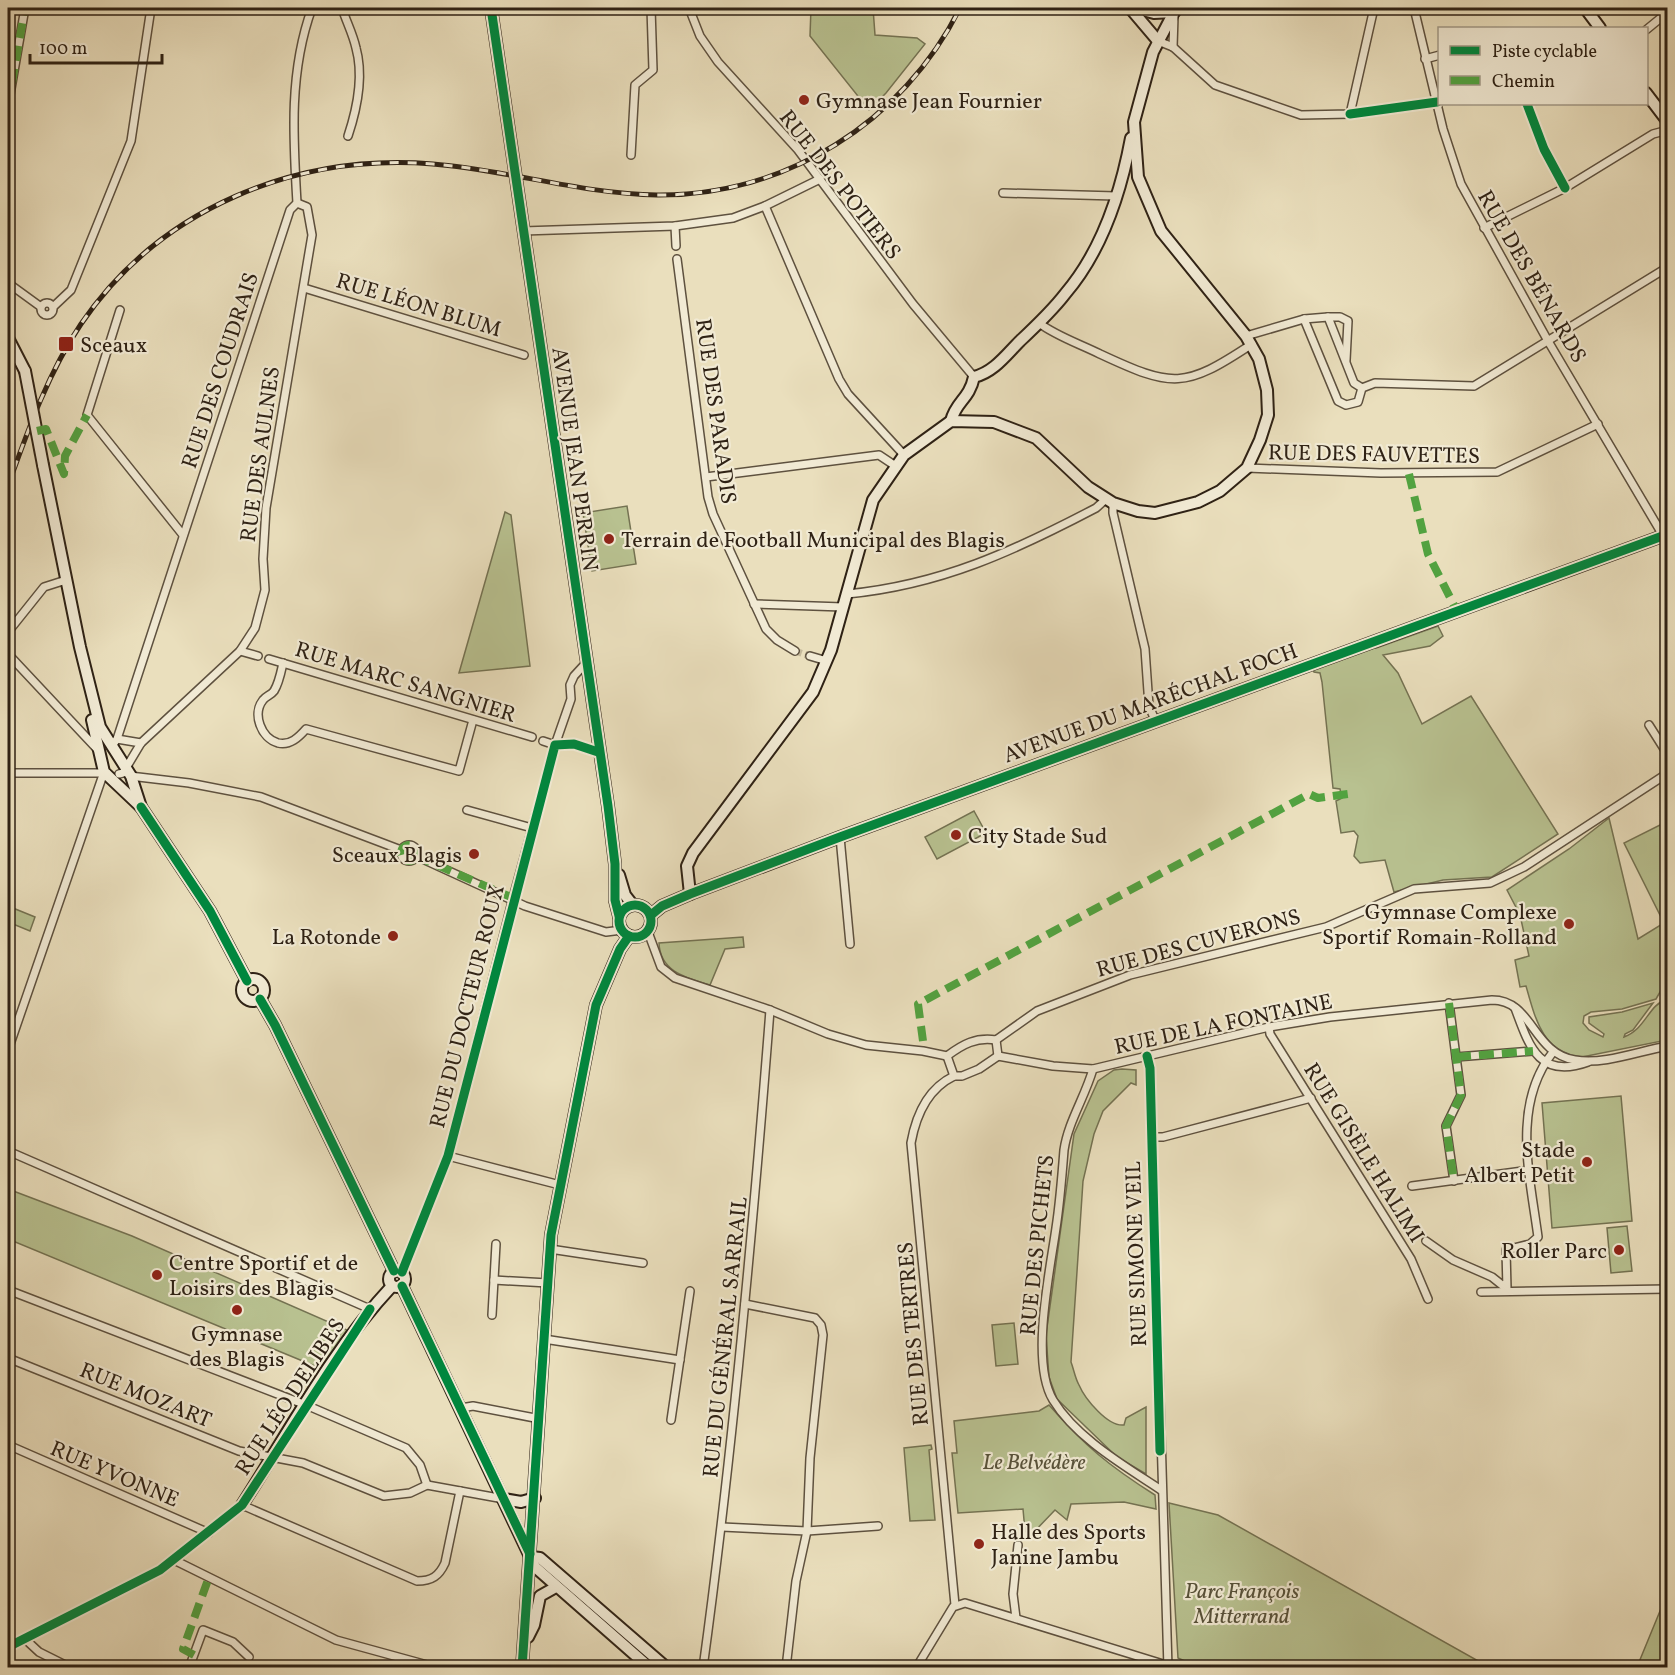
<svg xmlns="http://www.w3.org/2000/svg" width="1675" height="1675" font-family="Vollkorn,serif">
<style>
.green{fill:#b8c190;stroke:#747252;stroke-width:1.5}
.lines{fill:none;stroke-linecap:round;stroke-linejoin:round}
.street-tunnel{stroke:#c5b99b;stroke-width:7;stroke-dasharray:7 3.5;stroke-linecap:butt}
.street-casing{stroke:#5e513f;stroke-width:10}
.secondary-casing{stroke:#2f2215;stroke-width:14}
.street{stroke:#f1ead4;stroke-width:7}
.secondary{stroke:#f1ead4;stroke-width:10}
.rail-casing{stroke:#2f2215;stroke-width:5}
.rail{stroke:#f1ead4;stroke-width:3;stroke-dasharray:9;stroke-linecap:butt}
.secondary-bridge-casing{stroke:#2f2215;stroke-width:14;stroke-linecap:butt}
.secondary-bridge{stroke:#f1ead4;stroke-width:10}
.quiet{stroke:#52a240;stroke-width:8;stroke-dasharray:15 8;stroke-linecap:butt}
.cycleway-casing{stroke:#f1ead4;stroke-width:13}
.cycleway{stroke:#00873e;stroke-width:9}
.poi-dot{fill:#8f2418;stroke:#f1ead4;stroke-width:2}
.labels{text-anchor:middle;stroke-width:4.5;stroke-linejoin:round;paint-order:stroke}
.poi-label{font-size:22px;fill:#2f2215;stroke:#f1ead4;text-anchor:start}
.street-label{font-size:22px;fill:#2f2215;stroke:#f1ead4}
.park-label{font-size:22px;font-style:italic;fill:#58523a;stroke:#f1ead4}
</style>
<rect width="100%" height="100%" fill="#eadfbd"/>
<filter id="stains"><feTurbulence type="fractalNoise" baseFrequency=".00333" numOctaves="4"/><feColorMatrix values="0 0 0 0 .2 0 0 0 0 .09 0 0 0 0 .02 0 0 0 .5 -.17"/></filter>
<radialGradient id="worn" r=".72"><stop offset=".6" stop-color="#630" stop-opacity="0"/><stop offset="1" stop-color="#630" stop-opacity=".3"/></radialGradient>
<g class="green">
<path d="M811,8H873L875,35L917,38L925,44L886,93L869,110L810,36Z"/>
<path d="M627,506L636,564L592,571L583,513Z"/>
<path d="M505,512L511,515L530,666L459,673Z"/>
<path d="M1438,626L1443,636L1430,646L1383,655L1398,673L1422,724L1471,696L1558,834L1492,877L1443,880L1394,892L1385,860L1360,863L1354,856L1358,836L1354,831L1341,833L1336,801L1342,798L1340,789L1333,788L1322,682L1320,673L1314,672L1312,666L1374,645L1376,648Z"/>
<path d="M974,811L986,833L937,859L925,837Z"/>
<path d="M1609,818L1638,939L1667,921V980L1656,999L1622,1009L1591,1012L1584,1016L1583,1023L1589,1030L1603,1037L1604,1034L1589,1023V1017L1622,1012L1653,1003L1633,1030L1625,1034L1624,1037C1646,1029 1648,1005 1667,999V1040L1582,1057C1543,1054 1535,1018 1526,986L1520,987L1515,960L1529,956L1520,915L1507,890L1569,849Z"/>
<path d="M1666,822L1668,917L1662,919L1624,843Z"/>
<path d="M8,906L35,917L30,931L8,922Z"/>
<path d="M743,937L744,947L725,949L710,985C687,978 660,972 659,943Z"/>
<path d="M1122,1069L1136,1070V1085L1131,1083L1103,1111L1094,1134L1083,1181L1071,1362C1074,1370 1075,1378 1079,1385C1085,1399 1108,1427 1124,1425L1126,1418L1146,1407V1474L1117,1457L1057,1399L1049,1377L1046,1335L1074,1134L1098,1081L1114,1070Z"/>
<path d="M1621,1096L1632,1221L1552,1228L1542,1103Z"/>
<path d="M8,1189L132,1236L347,1330L322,1369L8,1239Z"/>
<path d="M1627,1226L1632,1271L1611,1273L1607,1228Z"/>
<path d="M1014,1323L1018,1364L996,1366L992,1325Z"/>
<path d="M1049,1405C1085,1446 1109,1466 1155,1495L1156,1509L1124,1502L1071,1504L1067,1520L1055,1510L1031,1535L1025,1531L1023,1509L958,1513L952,1453H957L954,1421L1039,1411Z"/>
<path d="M931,1445L932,1449L929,1450L935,1520L910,1521L904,1448Z"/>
<path d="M1169,1503L1218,1515L1489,1667L1200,1668L1178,1658Z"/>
<path d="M1667,1594V1667H1637Z"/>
</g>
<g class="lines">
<path class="street-tunnel" d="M795,651L810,656"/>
<defs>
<g id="street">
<path d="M342,8C346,21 353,34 356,48C364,77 357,109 348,136"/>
<path d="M689,8L700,36L718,62L798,150L913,304L974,377"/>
<path d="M1414,8L1443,129L1461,184L1548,341L1668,544"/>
<path d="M1646,30L1668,12"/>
<path d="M1158,41L1173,47L1215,85L1301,115L1350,114L1437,102"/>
<path d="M1173,47L1174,16"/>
<path d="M1425,59L1440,55"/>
<path d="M1527,104L1544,149L1565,188"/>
<path d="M8,106L25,8"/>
<path d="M1350,114L1374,8"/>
<path d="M631,155L635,85L653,70L651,8"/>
<path d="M1003,193L1116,196"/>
<path d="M765,206L839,379L848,394L904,455"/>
<path d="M675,226L676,246"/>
<path d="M1484,228L1565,188L1653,134L1668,130"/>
<path d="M523,231L675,226L733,218L765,206L820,179"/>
<path d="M677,259L708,497L713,514L766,629L777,640L795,651"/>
<path d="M8,283L41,307"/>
<path d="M304,288L524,355"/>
<circle cx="47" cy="309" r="6"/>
<path d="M53,307L71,290L131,141L151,8"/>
<path d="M120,310L87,415L183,535"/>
<path d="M1328,317H1340L1348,321L1346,360"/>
<path d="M1304,319L1338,401L1346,405L1358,402L1362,388L1375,383L1474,386L1668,267"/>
<path d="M1039,323C1056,336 1080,344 1100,354C1173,388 1184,389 1252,344"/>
<path d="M1246,336L1304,319L1328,317L1354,383L1362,388"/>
<path d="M1247,468L1381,473L1497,472L1598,424"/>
<path d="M706,477L879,455L897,467"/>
<path d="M1113,503V513L1145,649L1149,706L1155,720"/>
<path d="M847,594C941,585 1014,551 1096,508L1106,499"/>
<path d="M754,604L843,607"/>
<path d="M8,632L44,587L66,580"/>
<path d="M240,651L258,656"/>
<path d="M8,654L99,751"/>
<path d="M810,656L827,661"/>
<path d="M269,659L532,737"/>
<path d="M283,663C281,672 279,683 274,691C271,695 266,696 263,700C252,714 261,738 278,743C290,746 299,737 306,729L459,771L473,720"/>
<path d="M1649,725L1668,755"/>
<path d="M117,739L141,743"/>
<path d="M543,741L555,745L574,744L598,752"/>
<path d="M112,746L117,739L290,210L297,203C293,136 289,71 312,8"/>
<path d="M8,773H107"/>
<path d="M119,774L123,773L141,743L240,651L255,628L265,590L263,559L266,508L312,235L307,207L297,203"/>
<path d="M130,776L189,783L261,797L401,850"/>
<path d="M467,810L532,828"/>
<path d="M840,837L850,944"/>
<circle cx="409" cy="853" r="8"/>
<path d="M416,856L525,906L606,932L622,930"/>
<path d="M648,932L661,967L675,978L770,1010L828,1034L866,1045L923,1051L947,1056"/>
<path d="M1449,1003L1461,1095L1446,1126L1454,1181"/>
<path d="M1515,1008C1529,1046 1539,1080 1588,1062"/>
<path d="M1269,1027L1270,1034L1411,1259L1428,1299"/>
<path d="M996,1040L1037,1011L1130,975L1326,927L1414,889L1490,883L1524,867L1668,773"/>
<path d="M996,1040L998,1056"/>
<path d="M8,1050L104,772"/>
<path d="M947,1056L954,1076H962L979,1069L998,1056"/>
<path d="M947,1056C963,1044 976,1037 996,1040"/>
<path d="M998,1056L1053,1066L1093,1069L1269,1027L1330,1017L1492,1000C1533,1000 1532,1053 1575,1060C1604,1065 1639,1051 1668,1046"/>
<path d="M1147,1056L1150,1068L1168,1668"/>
<path d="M1456,1057L1533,1051"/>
<path d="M1093,1069C1085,1097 1068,1122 1064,1150C1062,1176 1060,1202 1056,1228C1050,1271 1030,1362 1053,1400C1076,1438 1125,1466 1161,1490"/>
<path d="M954,1076C927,1089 916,1115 911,1143L955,1605"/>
<path d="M1151,1137H1163L1311,1098"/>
<path d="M8,1151L370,1309"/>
<path d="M448,1156L560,1185"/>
<path d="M1412,1186L1530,1170"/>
<path d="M1426,1241L1453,1260L1492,1277L1507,1289L1506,1250L1530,1244L1538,1237C1530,1176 1511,1105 1553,1052"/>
<path d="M550,1249L643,1263"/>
<path d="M402,1272L448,1156L513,898L555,745L571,699L570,685L574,676L586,663"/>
<path d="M494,1280L548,1283"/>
<path d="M8,1290L306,1405L406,1448L420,1465L427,1485"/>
<path d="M1481,1292L1668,1289"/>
<path d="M745,1304L815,1318L821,1325L823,1335L810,1458L807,1531L796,1581L786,1668"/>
<path d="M492,1315L496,1244"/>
<path d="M544,1339L680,1360"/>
<path d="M8,1358L239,1451L303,1463L384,1496L410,1493L427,1485L504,1499"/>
<path d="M461,1408L473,1406L540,1419"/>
<path d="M671,1420L690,1291"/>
<path d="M8,1445L209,1533"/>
<path d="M722,1527L807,1531L878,1526"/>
<path d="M174,1560L336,1640L438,1668"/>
<path d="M1016,1618L1013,1594L1018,1545"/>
<path d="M25,1639L39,1652L71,1668"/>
<path d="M8,1647L160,1570L242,1505L417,1581C432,1581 439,1576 445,1563L460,1491"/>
<path d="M189,1668L203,1630L233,1642L249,1657"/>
<path d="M703,1668C733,1449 753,1230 770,1010"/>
<path d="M916,1668L953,1607L965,1603L1176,1668"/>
</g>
<g id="secondary">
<path d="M491,8L608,806L615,864V900L619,916"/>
<path d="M1130,8L1158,41"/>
<path d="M1135,8L1154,13L1174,12L1178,8"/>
<path d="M1585,8L1600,28"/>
<path d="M1646,93L1668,122"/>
<path d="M8,338L25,371"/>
<path d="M951,421C956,401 969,400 974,377C994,372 1006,355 1020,341C1036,326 1052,311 1065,294C1101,252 1121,192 1131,138"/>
<path d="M43,465L80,647L100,727L131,776L141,807L210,911L247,981"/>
<path d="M92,720L104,772L141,807"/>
<path d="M619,875L625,895L632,904"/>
<path d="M690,894L687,866L693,853L813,692L831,650L873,500L904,455L951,421L994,422L1036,438L1088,487L1113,503L1138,511L1155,513L1198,502L1220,491L1247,468L1260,440L1268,415L1267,390L1259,359L1246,336L1161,231L1138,177L1134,122L1153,52L1174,12L1172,8"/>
<circle cx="635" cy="921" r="16"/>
<path d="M651,915L662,906L690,894L840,837L1668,534"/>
<circle cx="253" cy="990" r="11"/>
<path d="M260,999L275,1025L394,1271"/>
<circle cx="397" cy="1279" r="8"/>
<path d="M402,1286L535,1567L650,1668"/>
<path d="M504,1499L521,1502L535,1498"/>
<path d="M242,1505C289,1432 332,1350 392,1286"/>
<path d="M531,1557L540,1558L667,1668"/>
<path d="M528,1637L534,1625L540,1596L556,1587"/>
<path d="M522,1668L551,1235L596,1005L620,949L629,936"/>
</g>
</defs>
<use href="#street" class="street-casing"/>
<use href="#secondary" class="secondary-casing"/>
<use href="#street" class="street"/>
<use href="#secondary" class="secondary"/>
<defs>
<path id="rail" d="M8,486C28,430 48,373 81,324C160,208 296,153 433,164C508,170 582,194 657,195C786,196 903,122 960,8"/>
</defs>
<use href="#rail" class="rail-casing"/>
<use href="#rail" class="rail"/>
<defs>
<path id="secondary-bridge" d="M25,371L43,465"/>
</defs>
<use href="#secondary-bridge" class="secondary-bridge-casing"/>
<use href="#secondary-bridge" class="secondary-bridge"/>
<g class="quiet">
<path d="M8,106L25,8"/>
<path d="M37,431L46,429L64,474L65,456L87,415"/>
<path d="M1409,474L1428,554L1457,611"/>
<circle cx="409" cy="853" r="8"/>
<path d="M416,856L513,898L515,893"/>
<path d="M1449,1003L1461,1095L1446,1126L1454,1181"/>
<path d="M923,1041L918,1004L1309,794L1318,798L1348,794"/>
<path d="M1456,1057L1533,1051"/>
<path d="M194,1655L183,1649L209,1577"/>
</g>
<defs>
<g id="cycleway">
<path d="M491,8L608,806L615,864V900L619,916"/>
<path d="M1527,104L1544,149L1565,188"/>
<path d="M1350,114L1437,102"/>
<path d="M141,807L210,911L247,981"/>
<circle cx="635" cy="921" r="16"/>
<path d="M651,915L662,906L690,894L840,837L1668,534"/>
<path d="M260,999L275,1025L394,1271"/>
<path d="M1147,1056L1150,1068L1160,1451"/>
<path d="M402,1272L448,1156L555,745L574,744L598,752"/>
<path d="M402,1286L530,1554"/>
<path d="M8,1647L160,1570L242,1505L370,1309"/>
<path d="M522,1668L551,1235L596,1005L620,949L629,936"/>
</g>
</defs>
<use href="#cycleway" class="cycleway-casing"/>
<use href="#cycleway" class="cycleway"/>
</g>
<g class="poi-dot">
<circle cx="804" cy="100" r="6"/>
<rect x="58" y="336" width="16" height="16" rx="3"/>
<circle cx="609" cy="539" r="6"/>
<circle cx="956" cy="835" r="6"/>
<circle cx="474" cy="854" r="6"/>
<circle cx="1569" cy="924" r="6"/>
<circle cx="393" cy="936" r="6"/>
<circle cx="1587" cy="1162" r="6"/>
<circle cx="1619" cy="1250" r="6"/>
<circle cx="157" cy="1275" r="6"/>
<circle cx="237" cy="1310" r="6"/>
<circle cx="979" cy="1544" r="6"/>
</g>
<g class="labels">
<g class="poi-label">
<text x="816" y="108">Gymnase Jean Fournier</text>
<text x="80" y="352">Sceaux</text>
<text x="621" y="547">Terrain de Football Municipal des Blagis</text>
<text x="968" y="843">City Stade Sud</text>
<text x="462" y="862" text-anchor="end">Sceaux Blagis</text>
<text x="1557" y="919" text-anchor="end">Gymnase Complexe<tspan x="1557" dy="25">Sportif Romain-Rolland</tspan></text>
<text x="381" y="944" text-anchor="end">La Rotonde</text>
<text x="1575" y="1157" text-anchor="end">Stade<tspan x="1575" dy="25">Albert Petit</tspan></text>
<text x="1607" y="1258" text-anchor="end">Roller Parc</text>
<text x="169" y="1270">Centre Sportif et de<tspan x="169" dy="25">Loisirs des Blagis</tspan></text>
<text x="237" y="1341" text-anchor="middle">Gymnase<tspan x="237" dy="25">des Blagis</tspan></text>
<text x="991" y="1539">Halle des Sports<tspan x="991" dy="25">Janine Jambu</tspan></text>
</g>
<g class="street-label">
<text transform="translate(841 184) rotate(52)" y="8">RUE DES POTIERS</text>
<text transform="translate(1533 276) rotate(60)" y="8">RUE DES BÉNARDS</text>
<text transform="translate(419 304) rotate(17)" y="8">RUE LÉON BLUM</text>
<text transform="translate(219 370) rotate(-72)" y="8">RUE DES COUDRAIS</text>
<text transform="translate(717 411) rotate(82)" y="8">RUE DES PARADIS</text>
<text transform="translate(1374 453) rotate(1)" y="8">RUE DES FAUVETTES</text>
<text transform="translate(259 454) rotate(-82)" y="8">RUE DES AULNES</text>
<text transform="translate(576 459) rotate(82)" y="8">AVENUE JEAN PERRIN</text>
<text transform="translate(406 681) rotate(17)" y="8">RUE MARC SANGNIER</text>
<text transform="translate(1150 702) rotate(-20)" y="8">AVENUE DU MARÉCHAL FOCH</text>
<text transform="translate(1198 942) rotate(-15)" y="8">RUE DES CUVERONS</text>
<text transform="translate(466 1006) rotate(-76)" y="8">RUE DU DOCTEUR ROUX</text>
<text transform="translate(1223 1023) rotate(-12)" y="8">RUE DE LA FONTAINE</text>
<text transform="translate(1365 1152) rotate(58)" y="8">RUE GISÈLE HALIMI</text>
<text transform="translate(1036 1245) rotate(-84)" y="8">RUE DES PICHETS</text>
<text transform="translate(1135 1254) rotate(-92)" y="8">RUE SIMONE VEIL</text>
<text transform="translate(912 1334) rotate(-95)" y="8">RUE DES TERTRES</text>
<text transform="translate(724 1337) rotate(-84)" y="8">RUE DU GÉNÉRAL SARRAIL</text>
<text transform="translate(146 1394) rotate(22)" y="8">RUE MOZART</text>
<text transform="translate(289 1396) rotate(-57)" y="8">RUE LÉO DELIBES</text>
<text transform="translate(115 1473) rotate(23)" y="8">RUE YVONNE</text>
</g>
<g class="park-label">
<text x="1034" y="1469">Le Belvédère</text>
<text x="1242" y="1598">Parc François<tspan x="1242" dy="25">Mitterrand</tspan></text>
</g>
</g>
<rect width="1675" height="1675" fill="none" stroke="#eadfbd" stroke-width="30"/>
<rect x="9" y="9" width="1657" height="1657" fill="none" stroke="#2f2215" stroke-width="3"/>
<rect x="15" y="15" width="1645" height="1645" fill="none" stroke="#2f2215" stroke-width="1.5"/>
<rect x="1438" y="27" width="210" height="78" fill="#f1ead4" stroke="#a39a88" stroke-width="1.5"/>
<rect x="1450" y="46" width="30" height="9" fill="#00873e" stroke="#a39a88" stroke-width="1.5"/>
<text x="1492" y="57" font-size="18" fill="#2f2215">Piste cyclable</text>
<rect x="1450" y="76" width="30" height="9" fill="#52a240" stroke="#a39a88" stroke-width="1.5"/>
<text x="1492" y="87" font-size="18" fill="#2f2215">Chemin</text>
<path d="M30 54v9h132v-9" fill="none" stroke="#2f2215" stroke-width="3"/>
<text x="39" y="54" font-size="18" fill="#2f2215" stroke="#f1ead4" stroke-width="4.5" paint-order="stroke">100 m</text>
<rect width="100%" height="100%" filter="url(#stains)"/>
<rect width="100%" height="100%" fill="url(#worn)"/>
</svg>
